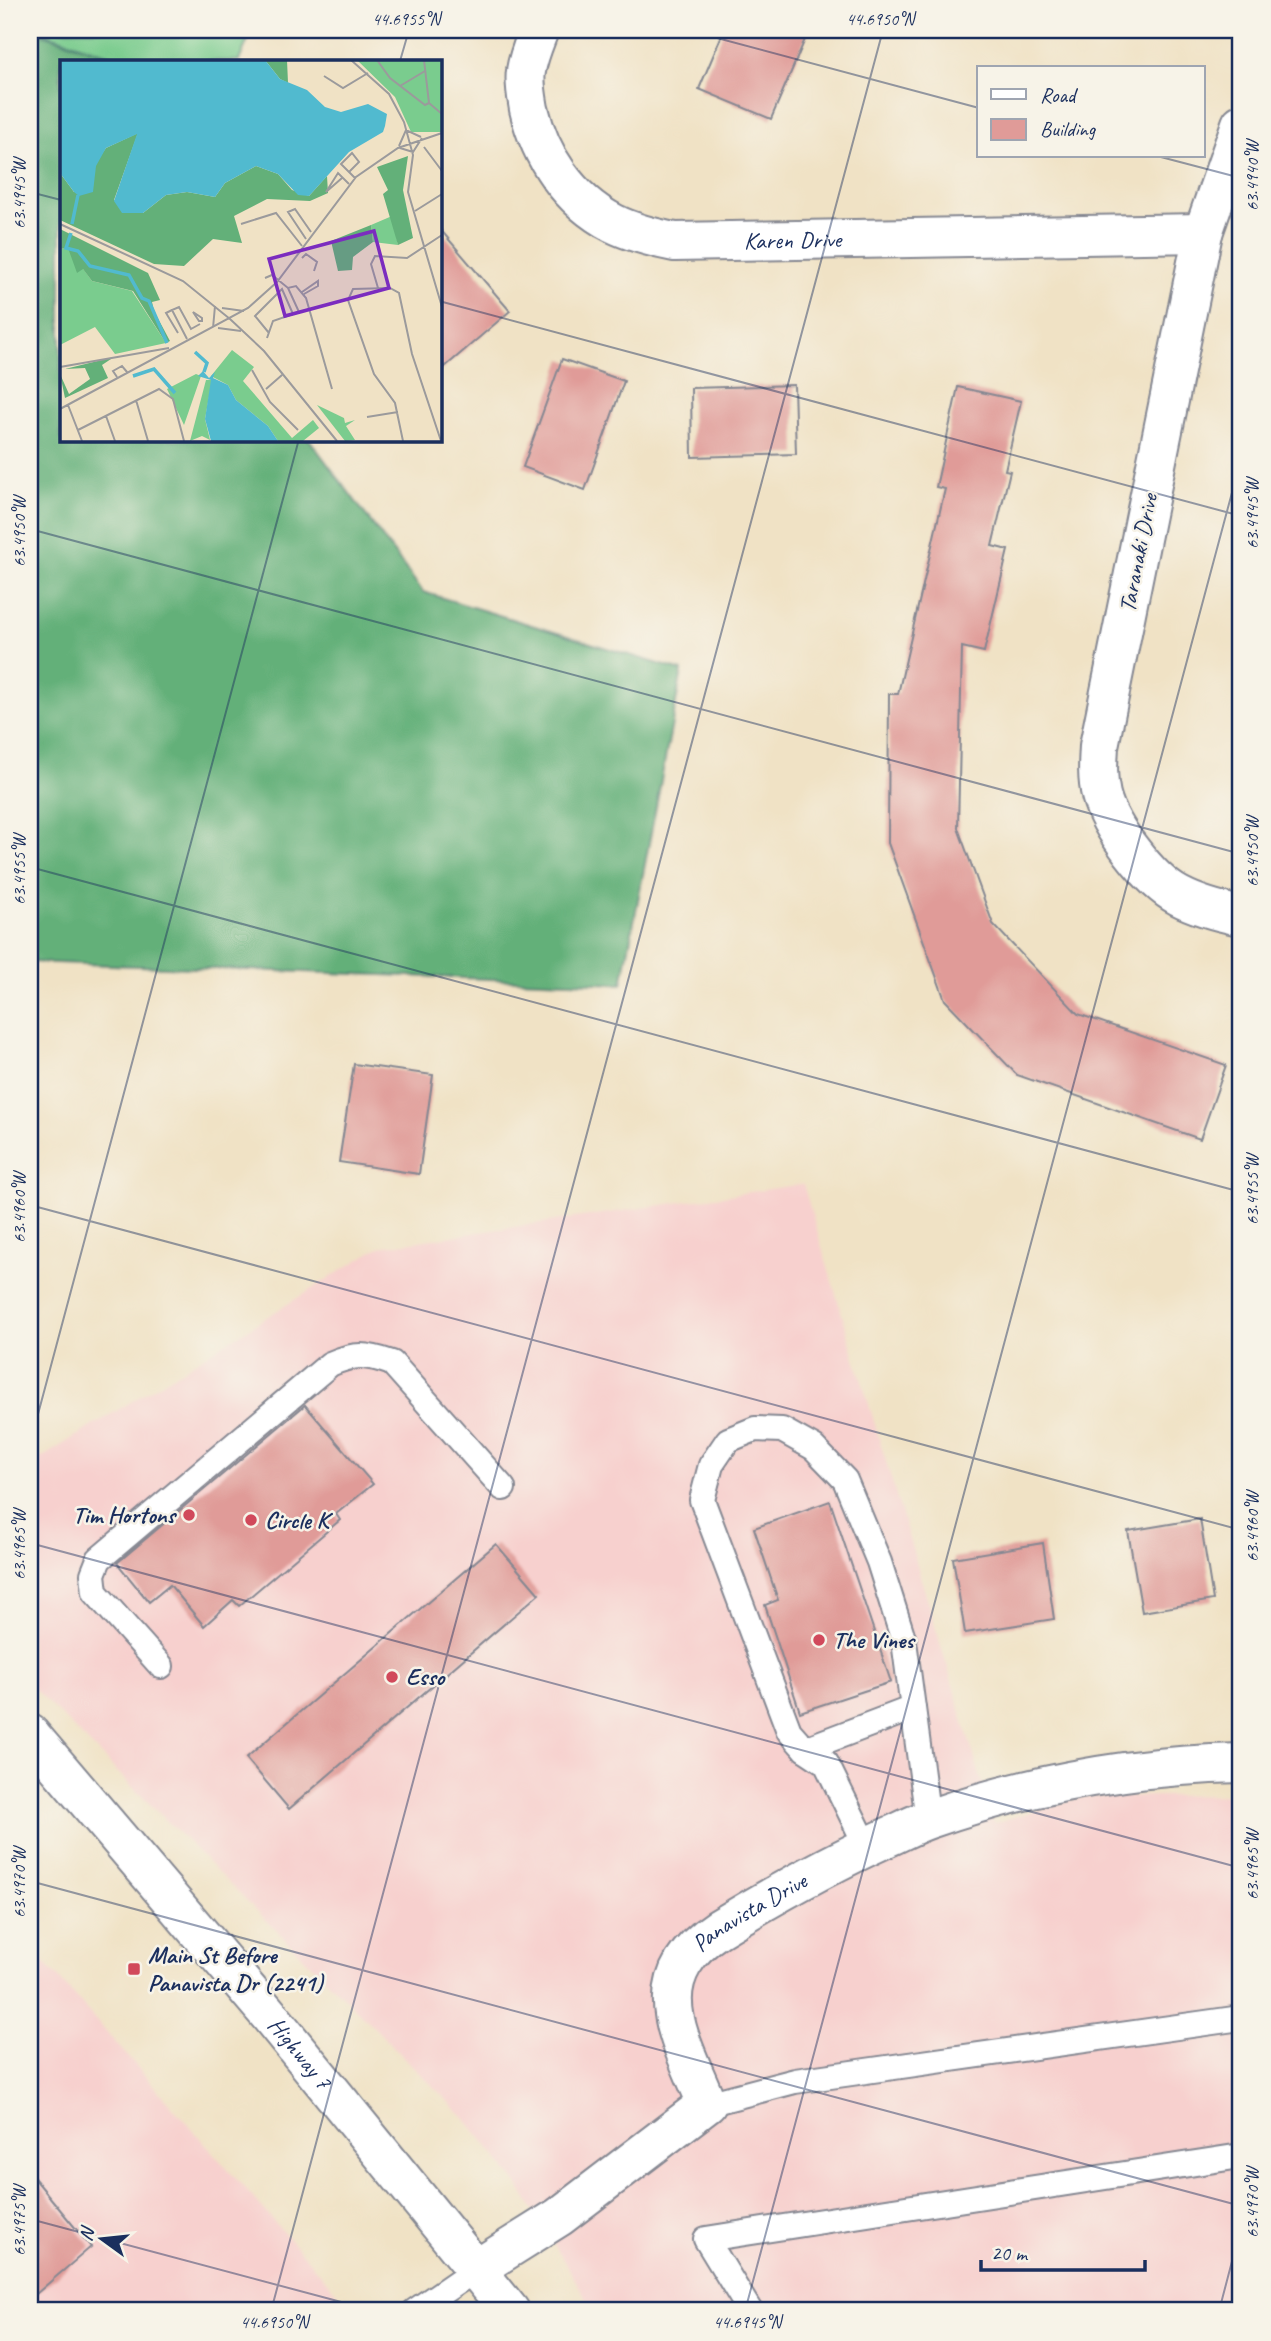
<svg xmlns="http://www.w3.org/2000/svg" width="1271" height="2341" font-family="Caveat,sans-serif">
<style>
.built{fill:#f7d0ce}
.green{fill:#7acc8e;stroke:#4a7e76;stroke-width:2}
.forest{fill:#63b079;stroke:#3f706c;stroke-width:2}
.building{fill:#e09b98}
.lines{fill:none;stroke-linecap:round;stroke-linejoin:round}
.service-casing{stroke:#868892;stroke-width:28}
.minor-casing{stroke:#868892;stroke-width:42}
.primary-casing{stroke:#868892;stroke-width:42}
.service{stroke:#fff;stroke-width:24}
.minor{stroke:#fff;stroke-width:38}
.primary{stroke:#fff;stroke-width:38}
.ticks{fill:none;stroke:#1b2f5e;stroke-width:2;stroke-opacity:0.45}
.poi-dot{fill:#d1495b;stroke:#f7f3e8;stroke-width:2.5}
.labels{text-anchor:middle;stroke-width:5;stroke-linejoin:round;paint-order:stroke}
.street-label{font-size:24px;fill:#1b2f5e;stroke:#f7f3e8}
.poi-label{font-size:24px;font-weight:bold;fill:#1b2f5e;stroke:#f7f3e8;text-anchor:start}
.inset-river{fill:none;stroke:#51bacf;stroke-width:3.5}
.inset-road{fill:none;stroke:#9b9a9c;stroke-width:2}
.view{fill:#7b2cbf;fill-opacity:0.15;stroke:#7b2cbf;stroke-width:3.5}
.inset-edge{fill:none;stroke:#1b2f5e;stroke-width:3.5}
.neatline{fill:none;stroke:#1b2f5e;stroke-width:2.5}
.ticks-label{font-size:18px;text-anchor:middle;fill:#1b2f5e}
</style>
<rect width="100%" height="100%" fill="#f7f3e8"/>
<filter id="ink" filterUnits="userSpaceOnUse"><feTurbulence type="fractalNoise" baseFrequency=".0143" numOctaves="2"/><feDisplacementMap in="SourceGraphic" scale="14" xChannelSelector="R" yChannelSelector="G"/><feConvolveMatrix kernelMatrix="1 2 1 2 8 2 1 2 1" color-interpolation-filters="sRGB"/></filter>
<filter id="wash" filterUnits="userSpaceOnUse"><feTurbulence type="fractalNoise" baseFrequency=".00686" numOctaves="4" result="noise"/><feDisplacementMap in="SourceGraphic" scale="28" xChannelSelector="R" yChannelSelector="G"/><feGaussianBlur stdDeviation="1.57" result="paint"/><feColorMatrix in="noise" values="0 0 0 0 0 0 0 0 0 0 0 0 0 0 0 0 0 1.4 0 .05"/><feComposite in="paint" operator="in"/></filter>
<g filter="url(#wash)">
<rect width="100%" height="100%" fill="#f0e2c5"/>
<g class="built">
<path d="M803,1184L994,1823L1082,1797L1241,1795V2311H594L517,2183L464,2117L30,1685V1465L379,1247Z"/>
<path d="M30,1946L353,2311H30Z"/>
</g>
<path class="green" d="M35,30H252L239,61H127Z"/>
<path class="forest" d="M30,30L127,61H61V439H309L423,592L682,671L622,984L30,962Z"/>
<g id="blocks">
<g class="building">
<path d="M724,30H809L771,119L699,89Z"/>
<path d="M439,228L510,311L439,372Z"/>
<path d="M562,359L624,381L585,490L523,467Z"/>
<path d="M794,385L796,454L692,457L691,388Z"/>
<path d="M958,387L1021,401L1005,470L1010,471L992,546L1008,550L984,652L962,647L958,828L993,924L1078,1014L1226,1065L1200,1139L1017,1075L945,1000L888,843L889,694H898L945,489L936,487Z"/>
<path d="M354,1064L433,1075L419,1174L339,1162Z"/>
<path d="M305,1405L373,1484L336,1514L340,1520L239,1606L233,1600L204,1626L170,1585L149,1602L117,1563Z"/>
<path d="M830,1501L891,1682L800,1712L765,1605L778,1600L754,1528Z"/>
<path d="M1200,1519L1213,1600L1142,1612L1128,1531Z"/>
<path d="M1043,1543L1054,1619L965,1633L953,1558Z"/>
<path d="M496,1544L539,1594L289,1809L246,1758Z"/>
<path d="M30,2173L91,2247L30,2299Z"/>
</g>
</g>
</g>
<g filter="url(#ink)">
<use href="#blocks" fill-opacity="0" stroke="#868892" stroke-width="2"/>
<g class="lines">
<defs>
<g id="service">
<path d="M161,1666L95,1592L93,1574L99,1559L330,1364C355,1353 366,1354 392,1363L503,1488"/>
<path d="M805,1749L913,1708"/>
<path d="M867,1847L826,1763L805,1749L789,1731L702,1500L711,1465L728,1440L755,1429L782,1430L814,1448L845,1480L879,1562L904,1641L928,1820"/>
<path d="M707,2104L795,2081L1241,2018"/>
<path d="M415,2311L476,2269"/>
<path d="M750,2311L706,2239L1241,2156"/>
</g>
<g id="minor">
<path id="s1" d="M539,30C534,43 528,57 526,71C524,83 527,97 529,109C540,156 569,200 613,223C633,233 654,238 675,242L1203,233"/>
<path d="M1241,124L1203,233L1099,746C1098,763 1097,779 1101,795C1109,827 1150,881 1179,896C1198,906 1221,912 1241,916"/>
<path id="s2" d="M476,2269L559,2217L707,2104C680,2037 641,1980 718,1929C772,1896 827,1865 886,1838C900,1832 914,1824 929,1819C1029,1784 1135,1765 1241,1763"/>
</g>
<g id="primary">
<path id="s3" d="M30,1734L269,2015L510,2311"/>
</g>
</defs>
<use href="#service" class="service-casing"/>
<use href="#minor" class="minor-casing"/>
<use href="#primary" class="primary-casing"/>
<use href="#service" class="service"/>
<use href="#minor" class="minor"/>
<use href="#primary" class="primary"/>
</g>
</g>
<path class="ticks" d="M687,30L979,108M400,61L409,30M1157,156L1241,178M30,192L61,200M439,301L1241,516M30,529L1241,854M30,867L1241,1192M30,1205L1241,1530M30,1444L299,439M30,1543L1241,1868M30,1881L1241,2206M30,2219L375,2311M271,2311L883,30M745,2311L1241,459M1219,2311L1241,2227"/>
<g class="poi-dot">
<circle cx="189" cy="1515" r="7"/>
<circle cx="251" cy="1520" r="7"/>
<circle cx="819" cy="1640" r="7"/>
<circle cx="392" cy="1677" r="7"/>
<rect x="127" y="1962" width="14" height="14" rx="3.5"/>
</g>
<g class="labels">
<g class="street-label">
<text dy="8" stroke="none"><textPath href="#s1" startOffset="410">Karen Drive</textPath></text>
<text transform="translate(1138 553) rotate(-79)" y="8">Taranaki Drive</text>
<text dy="8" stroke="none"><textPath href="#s2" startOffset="518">Panavista Drive</textPath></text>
<text dy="8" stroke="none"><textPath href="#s3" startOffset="418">Highway 7</textPath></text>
</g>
<g class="poi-label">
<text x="175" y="1523" text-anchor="end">Tim Hortons</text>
<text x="265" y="1528">Circle K</text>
<text x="833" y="1648">The Vines</text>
<text x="406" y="1685">Esso</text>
<text x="148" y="1963">Main St Before<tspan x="148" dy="28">Panavista Dr (2241)</tspan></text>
</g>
</g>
<g transform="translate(60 60)">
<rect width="382" height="382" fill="#f0e2c5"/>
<path d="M297,0H381V72H351L335,37ZM332,156L338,185L313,182L311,165ZM8,188L32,221L72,231L106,283L55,294L35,267L0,285V189ZM172,290L194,307L183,321L232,378L253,360L259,368L243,381H218L208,366L176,340L168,325L151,316ZM136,314L141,316L124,365L107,329ZM146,320H152L145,359L150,380L142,376L130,381ZM257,345L284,358L285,363L295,360L286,366L295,380L285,381Z" fill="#7acc8e"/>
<path d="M205,0H227L228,23L220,19ZM78,73L54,140L83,153L106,135L127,132L155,137L165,123L196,106L218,114L232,130L249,136L267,116L268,133L250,141L207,139L174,156L182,183L153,179L124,206L94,204L0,160V113L14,132L46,88ZM348,96L343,130L353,178L338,185L323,134L328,130L317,107ZM311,165L313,182L293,197L292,210L278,211L271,181ZM0,169L88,213L100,240L92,242L94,251L110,281L106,283L73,231L32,221L23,209L17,213L8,188L0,189ZM54,297L42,305L48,318L5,338L0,314L9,334L30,319L25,308L5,309Z" fill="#63b079"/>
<path d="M0,0H205L220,19L247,30L265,47L281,52L308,44L327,54L325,66L323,72L289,92L249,136L238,135L218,114L196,106L165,123L155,137L127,132L106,135L83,153H62L54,141L77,74L46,88L36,106L33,132L19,136L14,132L0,113ZM143,311L149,318L155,312L153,318L168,325L176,340L208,366L218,381H151L145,359L151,320L138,316Z" fill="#51bacf"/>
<path class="inset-river" d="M12,164L18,135M11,173L6,188L18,191L30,206L69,215L82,238L89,241L107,283M135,292L147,303L144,312M73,316L94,309L115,333"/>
<path class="inset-road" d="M291,0L329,34L344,62L353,95L348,132L382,247M317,0L330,18L365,45L369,43M364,0L369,43L382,54M264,16L283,28L308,13M340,26L365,11M339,86L346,70L361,77M364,87L382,111M340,88L353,92L362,78M289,112L299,102L292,93L281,104L295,118M282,118L266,132L278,113L289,124M355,151L382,134M0,164L123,221L170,259M181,164L216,153L242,186M246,179L228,152L235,149L251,172M242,198L246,194L257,202L254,211M205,218L212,215L228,228L236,226L246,238L272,329M318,228L311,204L315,196L347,198L382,175M242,232L258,221V226L244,234M162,248L184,251M112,250L106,253L118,273M133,252L142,258V261H139ZM170,259L204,291L277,381M153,268L155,246M158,268L181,271M209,273L195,256L222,229L233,254M207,278L213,261L239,252L228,228M127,279L112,250L119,247L131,269L140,264M0,307L109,288M192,310L210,342L238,370M57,317L53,311L62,306L67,312M206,329L222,315M76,340L88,381M8,345L22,381M0,349L188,248L217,222L296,117L338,88L382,73M46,356L55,381M307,357L338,352M18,370L99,329L113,339L124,381M343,381L335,343L314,314L288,240L293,229L330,228L339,233L352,294L381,381"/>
<path class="view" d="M314,171L329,228L225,256L209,199Z"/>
<rect width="382" height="382" class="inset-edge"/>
</g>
<rect width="1271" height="2341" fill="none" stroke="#f7f3e8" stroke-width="77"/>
<rect x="977" y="66" width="228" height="91" fill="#f7f3e8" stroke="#9fa5b1" stroke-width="2"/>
<rect x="991" y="89" width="35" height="10" fill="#ffffff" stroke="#9fa5b1" stroke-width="2"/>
<text x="1040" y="102" font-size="21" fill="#1b2f5e">Road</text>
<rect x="991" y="119" width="35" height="21" fill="#e09b98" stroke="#9fa5b1" stroke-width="2"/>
<text x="1040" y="136" font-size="21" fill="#1b2f5e">Building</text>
<g transform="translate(102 2239) rotate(285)" stroke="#f7f3e8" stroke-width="5" paint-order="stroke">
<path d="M0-5L12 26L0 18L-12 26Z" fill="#1b2f5e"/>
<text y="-10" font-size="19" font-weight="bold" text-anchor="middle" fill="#1b2f5e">N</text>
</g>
<path d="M981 2260v10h164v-10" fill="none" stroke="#1b2f5e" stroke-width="3.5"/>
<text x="991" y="2260" font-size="21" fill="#1b2f5e" stroke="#f7f3e8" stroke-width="5" paint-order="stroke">20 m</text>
<rect x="38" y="38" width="1194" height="2264" class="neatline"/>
<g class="ticks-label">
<text x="406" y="25">44.6955°N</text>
<text x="880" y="25">44.6950°N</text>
<text transform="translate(1252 176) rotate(-90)" y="6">63.4940°W</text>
<text transform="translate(19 194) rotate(-90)" y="6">63.4945°W</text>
<text transform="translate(1252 514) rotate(-90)" y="6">63.4945°W</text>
<text transform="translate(19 532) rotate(-90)" y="6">63.4950°W</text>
<text transform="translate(1252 852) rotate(-90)" y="6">63.4950°W</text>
<text transform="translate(19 870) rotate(-90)" y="6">63.4955°W</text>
<text transform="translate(1252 1190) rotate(-90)" y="6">63.4955°W</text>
<text transform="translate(19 1208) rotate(-90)" y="6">63.4960°W</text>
<text transform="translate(1252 1527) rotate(-90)" y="6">63.4960°W</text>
<text transform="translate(19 1545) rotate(-90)" y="6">63.4965°W</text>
<text transform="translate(1252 1865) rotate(-90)" y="6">63.4965°W</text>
<text transform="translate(19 1883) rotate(-90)" y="6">63.4970°W</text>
<text transform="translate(1252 2203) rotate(-90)" y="6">63.4970°W</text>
<text transform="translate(19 2221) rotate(-90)" y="6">63.4975°W</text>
<text x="274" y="2328">44.6950°N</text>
<text x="747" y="2328">44.6945°N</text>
</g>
</svg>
